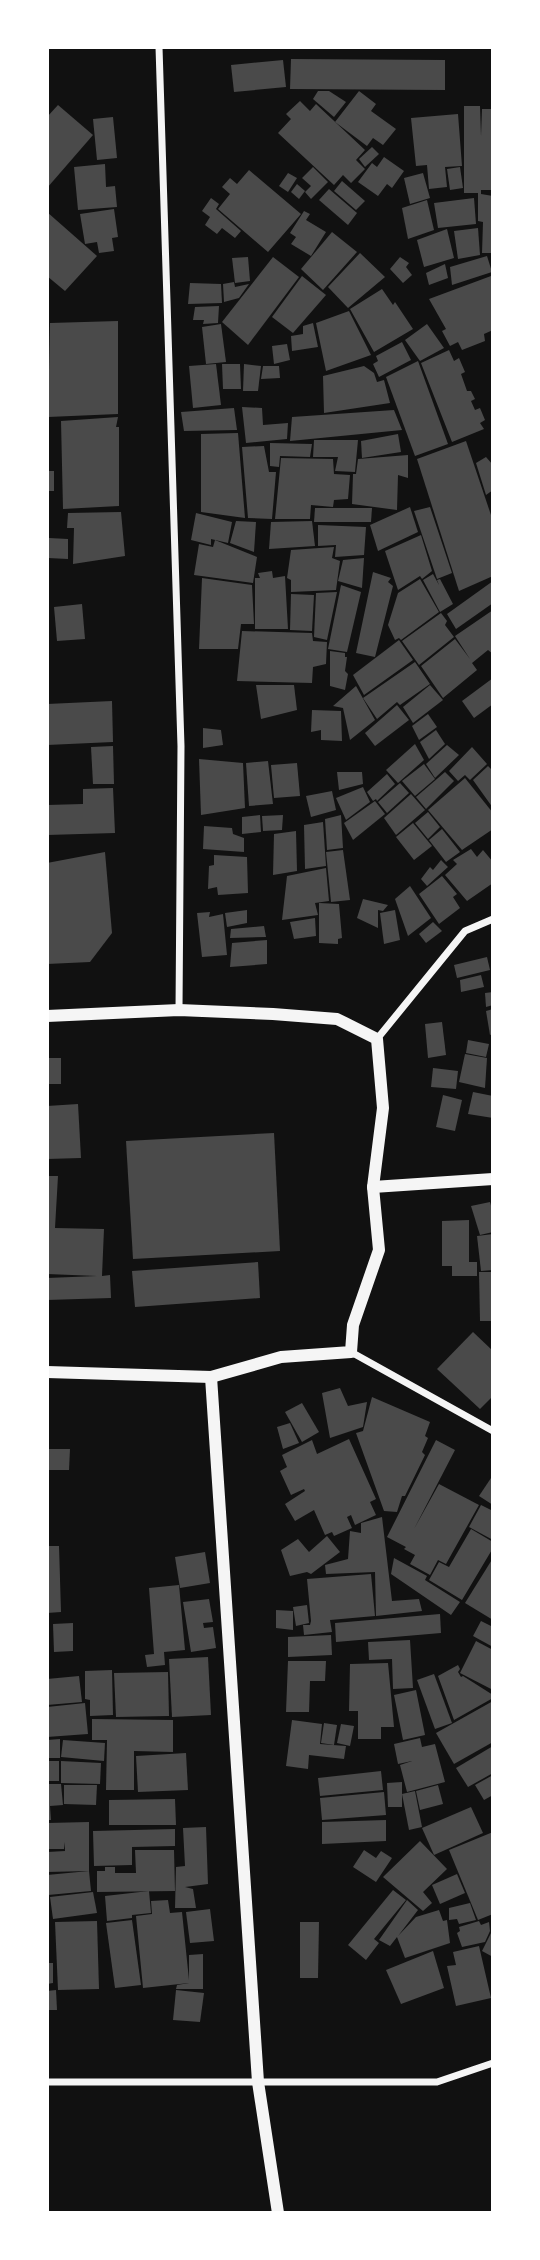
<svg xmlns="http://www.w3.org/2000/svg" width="540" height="2260" font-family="'PT Sans',sans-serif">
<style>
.building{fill:#4a4a4a}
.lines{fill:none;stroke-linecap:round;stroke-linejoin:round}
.minor{stroke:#f5f5f5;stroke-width:7}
.tertiary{stroke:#f5f5f5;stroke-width:12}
</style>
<rect width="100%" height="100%" fill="#111"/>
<g class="building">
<path d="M291,59L445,60V90L290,89Z"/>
<path d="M283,60L286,87L234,92L231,65Z"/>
<path d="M318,91H329L346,102L334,117L313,99Z"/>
<path d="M359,91L376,104L371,111L396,129L383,145L373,138L367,146L335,122Z"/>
<path d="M300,101L310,111L316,104L365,150L356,160L365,169L351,183L343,175L334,185L278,133L291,119L286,114Z"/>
<path d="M58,105L93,135L47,188V117Z"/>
<path d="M464,106H480L481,136L482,109H493V190H481V194L493,196V253H482L483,222L478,221V193H464V166H466H464Z"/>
<path d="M458,114L462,166L445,167L447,187L429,189L427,165L416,166L411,118Z"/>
<path d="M113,117L117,158L97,160L93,119Z"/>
<path d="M372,147L379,154L365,167L359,159Z"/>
<path d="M384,157L404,171L392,188L387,184L378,196L358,182L372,163L377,167Z"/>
<path d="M105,164L106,187L115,186L117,207L78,210L74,167Z"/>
<path d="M313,167L328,182L311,199L305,192L311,186L302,178Z"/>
<path d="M460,167L463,188L450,190L447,169Z"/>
<path d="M249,170L301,214L268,252L218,209L230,194L222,187L230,178L237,184Z"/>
<path d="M288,173L297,178L288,192L279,186Z"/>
<path d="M423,173L430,198L410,204L404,178Z"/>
<path d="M342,181L365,201L356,210L334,191Z"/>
<path d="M297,184L305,191L299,199L291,192Z"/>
<path d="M329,189L357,213L348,225L319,200Z"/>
<path d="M211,198L219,204L216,209L241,231L235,238L222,228L217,234L205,225L210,217L202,211Z"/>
<path d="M474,198L476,224L438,228L434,203Z"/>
<path d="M427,200L434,230L408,239L402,208Z"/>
<path d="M114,209L118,237L112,238L114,251L99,253L97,242L85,244L80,214Z"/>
<path d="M304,211L310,214L306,220L326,232L311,256L291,244L296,237L290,233Z"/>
<path d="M47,212L97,256L65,291L47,276Z"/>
<path d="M478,228L480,255L458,259L454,231Z"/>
<path d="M447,229L454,258L424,267L417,240Z"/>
<path d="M332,232L357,252L323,290L301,269Z"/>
<path d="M360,253L385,277L348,308L328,287Z"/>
<path d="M487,256L492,272L452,285L450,267Z"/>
<path d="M248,257L250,281L235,283L232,258Z"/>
<path d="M273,257L299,277L248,345L222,322Z"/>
<path d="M400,257L409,263L406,267L412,275L403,283L390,269Z"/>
<path d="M445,264L448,278L429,285L426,273Z"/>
<path d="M302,276L326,295L293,333L272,317Z"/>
<path d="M491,276L493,330L484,334L485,341L462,350L458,342L450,346L442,331L446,329L429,299Z"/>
<path d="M234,282L235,287L249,284L239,298L224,302L223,284Z"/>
<path d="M190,283L221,284L222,303L188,304Z"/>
<path d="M382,289L393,305L395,302L413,329L374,352L350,309Z"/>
<path d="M219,306L218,323L203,324L204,320H193L195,307Z"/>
<path d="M349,311L371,355L326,371L316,323Z"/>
<path d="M118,321V414L48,417L50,323Z"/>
<path d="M313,323L318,347L292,351L291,336L303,334V326Z"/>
<path d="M221,324L226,362L206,364L202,327Z"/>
<path d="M427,324L444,348L420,361L405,340Z"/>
<path d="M402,342L411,360L379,377L373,364L378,361L376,356Z"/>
<path d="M287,344L290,360L274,364L272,346Z"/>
<path d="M449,350L454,361L459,358L465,372L461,374L467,391H471L475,399L471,401L475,410L480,408L485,420L480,423L484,429L452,442L421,363Z"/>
<path d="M418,361L448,444L415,456L386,377Z"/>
<path d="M216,364L221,405L193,408L189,366Z"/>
<path d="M222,364H240L241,389H223Z"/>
<path d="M244,364L261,366L258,391H243Z"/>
<path d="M263,366H279L280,378L261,379Z"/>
<path d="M364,366L374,373L377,382L384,380L390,403L324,413L323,376Z"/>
<path d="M242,407L262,408L263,425L288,423L287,439L246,443Z"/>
<path d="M234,408L237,430L184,431L181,412Z"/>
<path d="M394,410L402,430L290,441L292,417Z"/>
<path d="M118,417L116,427H119V506L63,509L61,421Z"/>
<path d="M238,433L245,518L201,512V434Z"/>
<path d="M398,434L401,452L362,458L361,441Z"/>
<path d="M314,440H358L355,472L335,471L338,457H313Z"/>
<path d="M466,441L493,521V576L459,591L417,459Z"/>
<path d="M270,443L312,444L310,457L280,456L279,467L270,466Z"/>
<path d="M264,446L269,472H276L272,519L248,518L242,447Z"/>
<path d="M408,455V478L398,475L397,510L352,504L353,474H356L358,459Z"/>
<path d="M486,457L493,465V490L486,495L476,463Z"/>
<path d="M281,458L333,459L334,474L350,475L348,499L334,500L333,507L311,505L310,519H275Z"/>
<rect x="47" y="471" width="7" height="20"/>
<path d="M410,507L418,532L378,551L370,525Z"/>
<path d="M430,507L452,573L437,579L414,511Z"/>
<path d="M315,508H372L371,522H314Z"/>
<path d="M121,512L125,556L73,564L74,528H67L68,513Z"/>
<path d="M196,513L232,522L228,543L211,539V545L191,540Z"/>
<path d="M236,521L256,522L254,552L230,543Z"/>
<path d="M312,521L315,546L269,549L271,522Z"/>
<path d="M318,525L366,527L364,555L335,557L336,545L318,546Z"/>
<path d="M421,535L432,571L422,579L420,576L398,590L385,551Z"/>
<path d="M49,538L68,539V559L48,558Z"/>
<path d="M215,540L257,557L253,583L194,575L199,544L213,547Z"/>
<path d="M334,547L332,558L340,561L336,590L291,592V580L287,578L291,550Z"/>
<path d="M364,558L362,588L338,581L343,560Z"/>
<path d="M272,571L273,578L285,576L288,629H255V578H260L258,573Z"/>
<path d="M373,572L391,578L388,582L393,586L375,657L356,653Z"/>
<path d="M433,574L439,585L437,580L440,579L453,604L440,612L423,580Z"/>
<path d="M202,578L252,585L254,624H241L238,649H199Z"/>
<path d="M420,579L439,612L401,640L399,638L395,640L388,625L398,593Z"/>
<path d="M493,581V603L456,629L447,614Z"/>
<path d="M341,585L361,592L347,652L328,649Z"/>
<path d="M337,592L327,640L314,637L316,593Z"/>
<path d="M291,594L314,595L312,631L290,630Z"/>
<path d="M82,604L85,639L57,641L54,607Z"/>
<path d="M493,610V654L488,650L472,663L477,670L443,698L421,666L455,639L470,659L455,636Z"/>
<path d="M441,613L447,621L445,625L454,637L419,665L402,641Z"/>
<path d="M242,631L312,633L313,641L327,642L326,664L313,667L312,683L237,681Z"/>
<path d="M399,640L413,660L364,695L353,675Z"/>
<path d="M330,651L345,653V657H347L345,671L348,674L345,690L330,686Z"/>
<path d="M415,662L430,684L400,705L397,702L377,719L363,698Z"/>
<path d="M493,678V704L474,718L462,701Z"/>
<path d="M256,685H294L297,710L261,719Z"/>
<path d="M430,685L443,700L413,723L403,707Z"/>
<path d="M356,686L375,720L350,740L343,708L333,706Z"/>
<path d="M112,701L113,742L47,745V704Z"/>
<path d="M397,705L409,720L375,746L365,733Z"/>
<path d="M312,710L341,711L342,741L321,740V730L311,732Z"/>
<path d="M428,714L437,727L419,740L412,726Z"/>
<path d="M203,728L221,730L223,745L203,748Z"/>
<path d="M436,730L445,744L429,759L420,742Z"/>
<path d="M415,744L424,760L398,783L386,770Z"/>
<path d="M447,745L459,755L435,778L426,764Z"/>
<path d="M113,746L114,784H93L91,747Z"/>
<path d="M472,747L487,764L470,780L465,775L458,781L449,771Z"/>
<path d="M199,759L243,763L245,808L201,815Z"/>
<path d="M268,761L273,804L249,806L246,763Z"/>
<path d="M297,763L300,796L274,798L271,765Z"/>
<path d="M424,764L435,779L415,796L402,781Z"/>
<path d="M488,766L493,771V808L473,780Z"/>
<path d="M337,772H362L363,784L339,790Z"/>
<path d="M445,772L454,781L426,809L416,797Z"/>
<path d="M387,774L395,784L377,801L376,799L373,801L367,792Z"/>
<path d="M465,778L493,813V829L462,850L428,810Z"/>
<path d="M400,783L409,793L387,813L378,802Z"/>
<path d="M363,787L370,802L346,820L336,798Z"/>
<path d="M113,788L115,833L47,835V805L83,804V789Z"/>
<path d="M332,791L336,810L311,817L306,796Z"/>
<path d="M411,794L425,810L396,835L384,818Z"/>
<path d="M375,801L385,814L353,840L344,823Z"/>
<path d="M428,812L440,827L428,839L415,823Z"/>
<path d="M260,815L261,832L242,834V817Z"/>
<path d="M283,815L282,830L263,831L262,816Z"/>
<path d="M341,815L343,848L327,850L325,819Z"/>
<path d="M323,822L326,866L305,869L304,825Z"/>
<path d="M413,823L432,846L414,860L396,837Z"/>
<path d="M204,826L232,828L233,834L244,838V852L203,849Z"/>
<path d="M442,829L460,852L446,862L429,840Z"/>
<path d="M296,831L297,871L273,875L274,834Z"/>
<path d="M471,849L477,857L483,850L493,862V883L467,901L445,875L457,864L453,860Z"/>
<path d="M343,850L350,900L331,902L326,852Z"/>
<path d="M105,852L112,933L90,962L47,964V863Z"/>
<path d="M214,855L247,857L248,893L218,895L217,887L208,889L209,866L214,865Z"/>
<path d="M441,860L448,867L427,886L421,879L430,867L433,870Z"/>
<path d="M326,868L329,901L315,903L318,915L282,920L287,876Z"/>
<path d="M442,876L457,894L453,897L460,908L439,924L419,894Z"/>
<path d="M410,886L431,918L408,936L395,899Z"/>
<path d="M363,899L388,905L383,911L378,910V928L357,918Z"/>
<path d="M319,903L339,904L342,938L338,939V944L319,943Z"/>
<path d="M247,910V923L227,927L225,913Z"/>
<path d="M395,910L400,940L384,944L380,913Z"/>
<path d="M210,912L209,917L223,914L227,955L202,957L197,913Z"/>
<path d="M315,918L316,936L294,939L290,922Z"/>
<path d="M433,922L442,931L426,943L419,934Z"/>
<path d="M264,926L266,937L230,938L231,929Z"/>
<path d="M267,940V964L230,967L232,943Z"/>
<path d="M487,957L490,970L457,978L454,965Z"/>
<path d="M481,975L484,987L461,992L460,980Z"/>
<path d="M493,992V1005L486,1007L485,993Z"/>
<path d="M493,1009V1034L490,1035L486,1011Z"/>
<path d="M442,1022L446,1055L428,1058L425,1024Z"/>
<path d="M468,1040L489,1044L486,1057L466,1053Z"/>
<path d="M465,1054L487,1058L485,1088L459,1082Z"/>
<rect x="47" y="1058" width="14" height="26"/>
<path d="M433,1068L458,1071L456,1089L431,1087Z"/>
<path d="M473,1092L493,1096V1118L468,1114Z"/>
<path d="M443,1095L462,1100L455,1131L436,1127Z"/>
<path d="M78,1104L81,1158L47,1159V1106Z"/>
<path d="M274,1133L280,1251L133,1259L126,1141Z"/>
<path d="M47,1176H58L55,1228L104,1229L102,1276L110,1275L111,1298L47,1300V1278L97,1276L47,1274Z"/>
<path d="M490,1202L493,1213V1232L480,1235L471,1206Z"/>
<path d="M469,1220V1262H477V1276H452V1266H442V1221Z"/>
<path d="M493,1234V1270L481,1271L477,1236Z"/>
<path d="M258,1262L260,1298L135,1307L132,1271Z"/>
<path d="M479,1272H493V1321H480Z"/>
<path d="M473,1332L493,1351V1396L480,1409L437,1369Z"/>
<path d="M340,1388L348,1406L367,1402L363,1427L330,1438L322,1393Z"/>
<path d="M372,1397L430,1422L425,1436L428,1438L422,1452L425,1455L405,1496H402L397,1512L384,1511L356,1433L363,1431Z"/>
<path d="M302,1403L319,1432L302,1442L285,1412Z"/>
<path d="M290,1423L299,1443L283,1449L277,1427Z"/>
<path d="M349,1439L376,1499L370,1502L376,1515L355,1525L351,1515L347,1517L352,1528L334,1536L332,1532L325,1535L314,1510L295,1521L285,1504L305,1491L304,1489L291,1495L280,1471L287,1467L282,1455L312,1440L317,1454Z"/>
<path d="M436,1440L455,1450L414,1529L439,1484L479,1505L446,1564L438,1560L430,1575L410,1564L415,1555L404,1549L406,1547L387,1537Z"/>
<path d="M47,1449H70L69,1470H47Z"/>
<path d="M493,1475V1505L479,1496Z"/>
<path d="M481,1505L493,1511V1540L469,1527Z"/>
<path d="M382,1517L392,1601L419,1599L422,1611L376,1616L375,1572L326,1574L325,1565L348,1559L350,1531L361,1533V1523Z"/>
<path d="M471,1529L493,1542V1548L462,1600L429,1580L439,1562L449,1567Z"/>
<path d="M327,1536L340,1552L311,1574L307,1572L290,1576L281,1550L298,1539L309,1552Z"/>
<path d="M47,1546H59L61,1612L47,1613Z"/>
<path d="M205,1552L210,1583L180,1588L175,1557Z"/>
<path d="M394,1558L427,1576L425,1580L460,1602L451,1615L391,1574Z"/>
<path d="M493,1558V1620L465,1603Z"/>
<path d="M371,1574L375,1616L330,1620L332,1632L304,1635L303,1625H310L311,1621L307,1579Z"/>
<path d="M179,1585L185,1650L164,1652L165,1665L147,1667L145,1655L154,1654L149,1588Z"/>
<path d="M209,1599L213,1622L203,1623L204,1628L213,1627L216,1648L191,1652L183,1602Z"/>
<path d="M307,1605L309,1623L296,1626L293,1607Z"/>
<path d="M276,1610L293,1611V1630L276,1628Z"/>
<path d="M440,1614L441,1633L336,1642L335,1623Z"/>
<path d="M481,1621L493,1627V1647L473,1636Z"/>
<path d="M73,1623V1651L54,1652L53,1624Z"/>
<path d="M331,1635L332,1655L288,1657V1637Z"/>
<path d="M410,1640L413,1688L393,1689L392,1659L369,1660L368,1642Z"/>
<path d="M476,1641L493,1650V1690L460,1673Z"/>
<path d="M208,1657L211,1715L172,1717L169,1659Z"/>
<path d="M288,1661H326L325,1681H310L309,1712H286Z"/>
<path d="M388,1663L394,1727H381V1739H358V1711H349L350,1664Z"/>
<path d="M458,1665L460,1669L458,1672L461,1677L463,1676L493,1695V1698L454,1720L438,1676Z"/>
<path d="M112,1670L113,1715L90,1716V1700L85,1699V1671Z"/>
<path d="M168,1672L169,1716L116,1717L114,1673Z"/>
<path d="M434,1674L452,1723L435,1729L417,1680Z"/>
<path d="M79,1676L82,1702L47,1705V1679Z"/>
<path d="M416,1690L425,1735L403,1740L394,1695Z"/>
<path d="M493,1701V1742L454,1764L436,1733Z"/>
<path d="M85,1703L88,1734L47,1737V1707Z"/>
<path d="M92,1719L173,1720V1752L134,1751V1790H106L107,1740H92Z"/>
<path d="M292,1720L322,1724L320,1744L346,1746L344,1759L309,1755L308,1769L286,1766Z"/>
<path d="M324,1723L337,1725L334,1745L321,1743Z"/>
<path d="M341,1724L354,1726L350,1746L337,1743Z"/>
<path d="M420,1738L422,1747L435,1744L445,1782L407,1792L400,1765L412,1761L398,1764L394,1744Z"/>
<path d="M60,1739V1758H47V1740Z"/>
<path d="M63,1740L105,1743L104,1761L61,1757Z"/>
<path d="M493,1746V1773L468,1787L456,1768Z"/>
<path d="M186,1753L188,1790L138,1792L136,1756Z"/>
<rect x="47" y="1761" width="12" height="20"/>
<path d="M61,1761L101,1763L100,1784L61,1783Z"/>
<path d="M381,1771L383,1790L320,1796L318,1778Z"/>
<path d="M493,1775V1795L484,1800L475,1785Z"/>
<path d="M402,1782V1807H388L387,1783Z"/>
<path d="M47,1784H61L63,1805L50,1806L51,1820H47Z"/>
<path d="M64,1785H97L96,1805L64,1804Z"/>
<path d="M438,1785L443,1804L420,1810L416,1791Z"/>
<path d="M415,1791L422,1827L409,1830L402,1794Z"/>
<path d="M384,1792L386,1815L322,1820L320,1798Z"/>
<path d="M175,1799L176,1825H109V1800Z"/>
<path d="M471,1807L483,1833L434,1855L422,1828Z"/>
<path d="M386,1820V1841L322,1844V1822Z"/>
<path d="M89,1822V1871L47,1872V1852L65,1851V1842L64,1849H47V1823Z"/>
<path d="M206,1827L208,1884L185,1887L193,1889L196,1908H175L176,1867L185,1866L183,1828Z"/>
<path d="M175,1829V1846L132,1847V1865L94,1866L93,1831Z"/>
<path d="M493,1832V1914L478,1920L449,1850Z"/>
<path d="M420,1841L447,1869L423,1892L432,1903L423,1911L383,1877Z"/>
<path d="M135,1850H174L175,1891L97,1892V1871H105V1867H115V1873H136Z"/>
<path d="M364,1850L376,1858L381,1851L392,1858L376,1882L353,1867Z"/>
<path d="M89,1871L91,1891L48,1895L47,1875Z"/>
<path d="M457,1874L465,1893L440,1904L432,1885Z"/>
<path d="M393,1890L406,1900L374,1939L379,1943L366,1960L348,1945Z"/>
<path d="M149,1891L151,1913L132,1915V1918L107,1921L105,1896Z"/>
<path d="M93,1892L97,1913L53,1919L50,1897Z"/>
<path d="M168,1900L170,1913L182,1912L189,1980V1955L203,1954V1989H176L177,1985L189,1983L143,1988L136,1916L152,1914L151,1901Z"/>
<path d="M407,1900L418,1910L398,1936L416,1917L439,1910L443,1921L447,1920L450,1943L405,1958L397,1937L390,1946L379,1940Z"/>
<path d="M470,1903L476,1920L459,1924L457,1919L449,1920V1908Z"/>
<path d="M210,1909L214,1941L190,1943L186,1912Z"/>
<path d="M132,1920L141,1985L115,1988L106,1923Z"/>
<path d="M97,1921L99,1989L58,1990L55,1922Z"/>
<path d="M479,1921L481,1925L489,1922L490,1931L485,1942L462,1947L457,1933L460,1931L459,1927Z"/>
<path d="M300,1922H319L318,1978H300Z"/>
<path d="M493,1929V1957L482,1951Z"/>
<path d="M479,1946L491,1998L456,2006L447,1966L456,1965L453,1952Z"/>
<path d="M433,1951L444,1988L401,2004L386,1970Z"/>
<path d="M47,1963H53V1983L47,1984Z"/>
<path d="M56,1990L57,2010H47V1991Z"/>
<path d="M176,1990L204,1993L200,2022L173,2020Z"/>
</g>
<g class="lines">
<g class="minor">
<path d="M159,47L181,746L179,1010"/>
<path d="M377,1039L465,931L493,919"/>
<path d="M351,1352L493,1431"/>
<path d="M47,2082H437L493,2063"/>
</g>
<g class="tertiary">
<path d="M47,1016L179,1010L273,1014L337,1019L377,1039L383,1108L373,1187L379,1250L353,1325L351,1352L281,1357L211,1377L47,1372"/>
<path d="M373,1187L493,1179"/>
<path d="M211,1377L258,2082L278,2213"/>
</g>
</g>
<rect width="540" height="2260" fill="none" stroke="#ffffff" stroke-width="98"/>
</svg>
